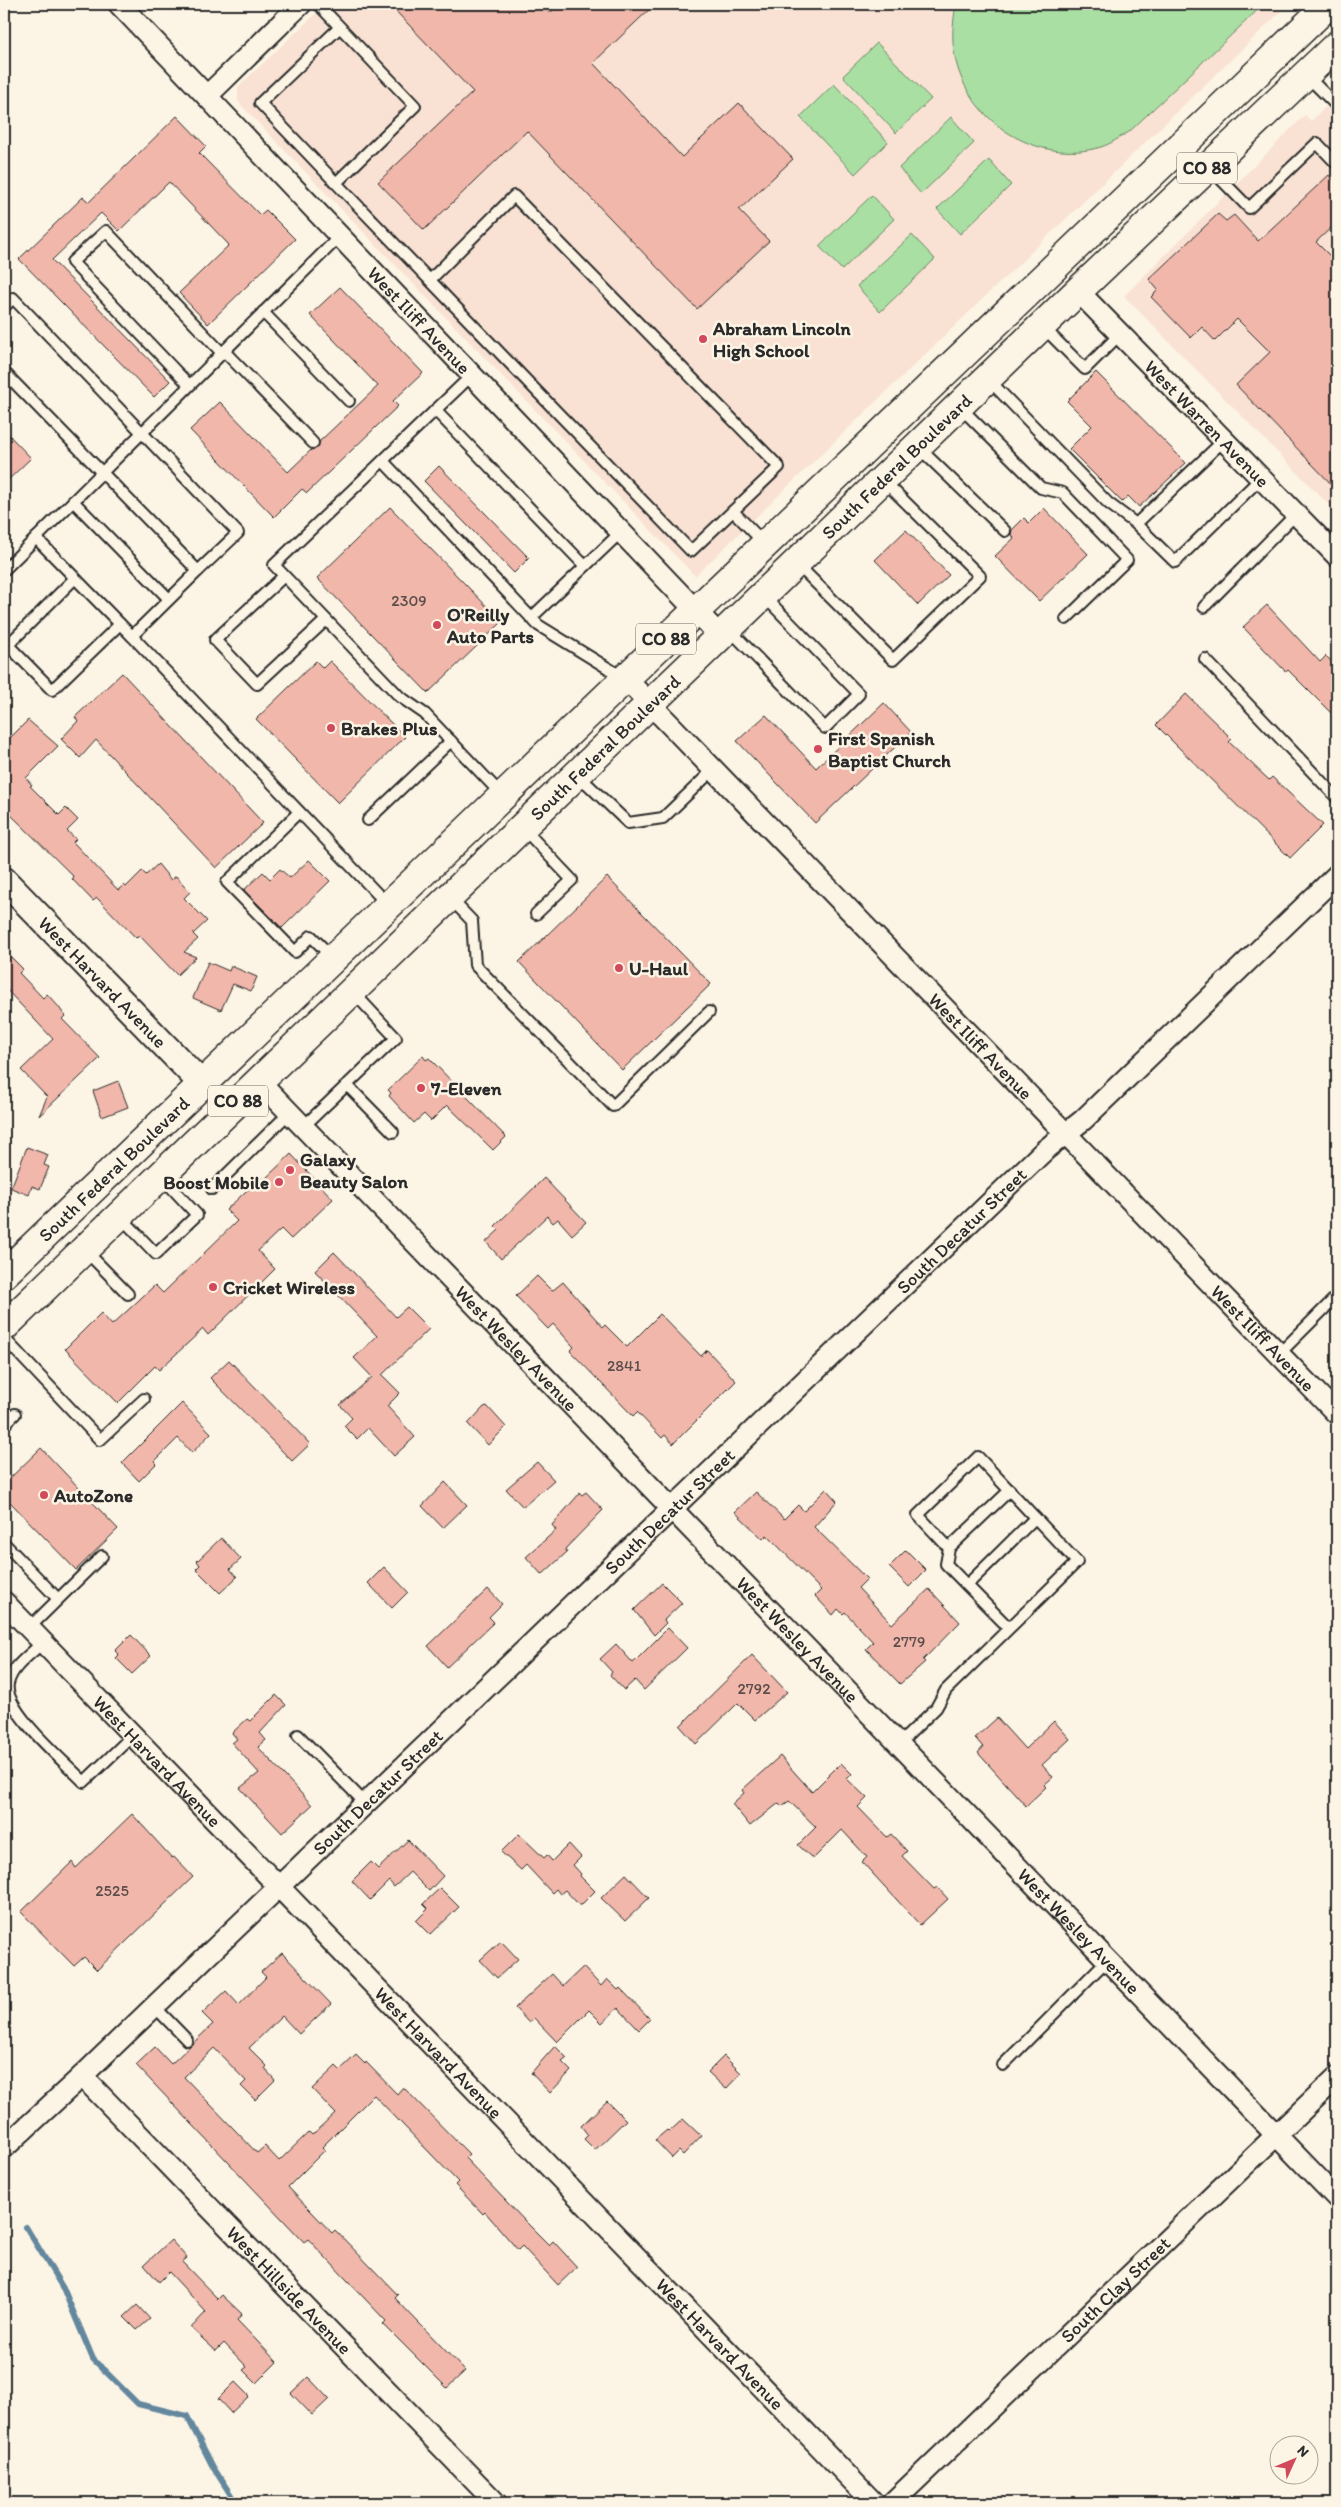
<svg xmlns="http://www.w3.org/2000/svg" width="1341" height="2507" font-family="Itim,sans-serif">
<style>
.built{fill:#f9e2d3}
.green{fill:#a9dfa2;stroke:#6a8566}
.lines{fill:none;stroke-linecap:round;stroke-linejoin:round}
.stream{stroke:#63879d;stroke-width:6}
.building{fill:#f1b7aa;stroke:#2b2b2b}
.service-casing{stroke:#2b2b2b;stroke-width:14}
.minor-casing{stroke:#2b2b2b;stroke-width:24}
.tertiary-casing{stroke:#2b2b2b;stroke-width:29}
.primary-casing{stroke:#2b2b2b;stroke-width:31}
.service{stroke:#fcf5e5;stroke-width:10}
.minor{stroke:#fcf5e5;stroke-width:20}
.tertiary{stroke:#fcf5e5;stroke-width:25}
.primary{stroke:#fcf5e5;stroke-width:28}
.poi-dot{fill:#d1495b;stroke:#fcf5e5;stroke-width:2}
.labels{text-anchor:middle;stroke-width:5;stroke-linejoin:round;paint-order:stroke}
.number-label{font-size:16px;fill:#5c4e4b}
.shield{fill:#fcf5e5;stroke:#6a6863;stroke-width:1}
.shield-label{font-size:18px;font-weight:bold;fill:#2b2b2b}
.street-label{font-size:19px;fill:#2b2b2b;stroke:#fcf5e5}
.poi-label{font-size:19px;font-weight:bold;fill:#2b2b2b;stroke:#fcf5e5;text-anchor:start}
</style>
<rect width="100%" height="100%" fill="#fcf5e5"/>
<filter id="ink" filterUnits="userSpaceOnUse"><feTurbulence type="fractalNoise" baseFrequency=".02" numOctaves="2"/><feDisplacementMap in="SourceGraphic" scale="10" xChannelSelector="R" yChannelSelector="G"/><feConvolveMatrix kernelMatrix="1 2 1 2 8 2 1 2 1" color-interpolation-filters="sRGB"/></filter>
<g filter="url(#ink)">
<g class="built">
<path d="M 326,4 L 1289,4 L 695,576 L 238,102 L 238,87 Z"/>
<path d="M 1337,96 L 1337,513 L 1124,296 L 1305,115 L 1311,121 Z"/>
</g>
<g class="green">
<path d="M 956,4 L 1264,4 L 1129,132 C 1120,137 1111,144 1101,147 C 1038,166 968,122 955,57 C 951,39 953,22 956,4 Z"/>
<path d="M 877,43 L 931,99 L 896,133 L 843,76 Z"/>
<path d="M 834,84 L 888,142 L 855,174 L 800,117 Z"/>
<path d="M 951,117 L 974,143 L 921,194 L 899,168 Z"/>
<path d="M 989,160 L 1011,185 L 960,234 L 937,209 Z"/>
<path d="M 872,195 L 894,219 L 842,270 L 819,246 Z"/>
<path d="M 912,235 L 935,259 L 880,312 L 857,286 Z"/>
</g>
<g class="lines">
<path class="stream" d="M 26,2227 L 64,2290 L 93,2359 L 138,2404 L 187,2416 L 213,2467 L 236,2503"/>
</g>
<g class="building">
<path d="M 389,4 L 542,4 L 550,13 L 559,4 L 655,4 L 593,63 L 682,157 L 739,103 L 793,159 L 739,210 L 769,241 L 697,309 L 527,131 L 424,230 L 378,182 L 473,92 Z"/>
<path d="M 177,116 L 206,146 L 199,153 L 260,215 L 266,210 L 295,239 L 208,324 L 179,293 L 229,245 L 169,182 L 119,231 L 101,213 L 52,260 L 170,381 L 154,397 L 19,259 L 83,197 L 89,202 Z"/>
<path d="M 1329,175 L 1337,184 L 1337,222 L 1316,242 L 1337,263 L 1337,490 L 1236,385 L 1270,352 L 1237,319 L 1215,341 L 1202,327 L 1191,338 L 1151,297 L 1158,290 L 1149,279 L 1218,214 L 1226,221 L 1234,215 L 1258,241 Z"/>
<path d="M 340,287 L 423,373 L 393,401 L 398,406 L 307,493 L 302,489 L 274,517 L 190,430 L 220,402 L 288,472 L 311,450 L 317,448 L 320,441 L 378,386 L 310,315 Z"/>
<path d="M 1096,372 L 1186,463 L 1139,507 L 1128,496 L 1122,502 L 1069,449 L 1092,426 L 1067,401 Z"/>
<path d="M 4,430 L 31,458 L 4,484 Z"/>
<path d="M 439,466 L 529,558 L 514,573 L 424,481 Z"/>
<path d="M 390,507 L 502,622 L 428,693 L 317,578 Z"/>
<path d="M 1044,508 L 1088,554 L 1039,601 L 995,556 L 1014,538 L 1011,534 L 1012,530 L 1024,518 L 1029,523 Z"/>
<path d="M 906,530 L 949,575 L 918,605 L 875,560 Z"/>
<path d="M 1267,605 L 1320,662 L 1326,656 L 1337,667 L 1337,719 L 1288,670 L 1286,672 L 1243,627 Z"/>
<path d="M 316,661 L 323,668 L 330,661 L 405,737 L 338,803 L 256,719 Z"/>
<path d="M 122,673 L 263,823 L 216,868 L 96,740 L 80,758 L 61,739 L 78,721 L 75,717 Z"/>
<path d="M 1186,694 L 1232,739 L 1229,742 L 1269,780 L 1272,777 L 1323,825 L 1290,858 L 1156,725 Z"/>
<path d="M 884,703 L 911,732 L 815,823 L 737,741 L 766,715 L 816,768 Z"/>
<path d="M 28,720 L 58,746 L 26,778 L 32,785 L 30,786 L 59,815 L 66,808 L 78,820 L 67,831 L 76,839 L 73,842 L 118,890 L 124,885 L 126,887 L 142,871 L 146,875 L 158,864 L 171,880 L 176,876 L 190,892 L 184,898 L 207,921 L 193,934 L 198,939 L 184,952 L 196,957 L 177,975 L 139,935 L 136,938 L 97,898 L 93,901 L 72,879 L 74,877 L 4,808 L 4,744 Z"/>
<path d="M 309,860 L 330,881 L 282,928 L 244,890 L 263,872 L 270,879 L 280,869 L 290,878 Z"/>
<path d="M 607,877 L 711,984 L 622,1070 L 519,962 Z"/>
<path d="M 4,950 L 23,969 L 19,973 L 43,998 L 47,994 L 58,1006 L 65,1016 L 62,1019 L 100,1058 L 39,1116 L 47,1097 L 21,1070 L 53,1039 L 4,987 Z"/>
<path d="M 208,962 L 229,971 L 231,966 L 257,977 L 251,991 L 233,984 L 221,1010 L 193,998 Z"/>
<path d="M 423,1056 L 426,1060 L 429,1058 L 506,1137 L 493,1150 L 447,1105 L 431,1121 L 424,1114 L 414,1123 L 389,1096 L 391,1093 L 388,1090 Z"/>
<path d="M 118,1081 L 128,1107 L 102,1117 L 93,1091 Z"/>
<path d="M 27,1147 L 48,1155 L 44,1165 L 49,1167 L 40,1189 L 32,1186 L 29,1195 L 11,1188 Z"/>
<path d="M 291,1154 L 333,1199 L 291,1239 L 281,1229 L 258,1251 L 275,1269 L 208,1335 L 203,1329 L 159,1370 L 155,1366 L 118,1403 L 65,1349 L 101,1313 L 112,1325 L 155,1285 L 163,1293 L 237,1221 L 226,1210 L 261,1177 L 264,1180 Z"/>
<path d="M 544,1178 L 586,1222 L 572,1235 L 558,1219 L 553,1223 L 547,1216 L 501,1259 L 486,1242 L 499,1230 L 495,1226 Z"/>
<path d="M 334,1252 L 396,1317 L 407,1307 L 429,1329 L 382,1375 L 400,1393 L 387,1406 L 415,1437 L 394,1456 L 368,1428 L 357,1439 L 344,1426 L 352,1418 L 340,1405 L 372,1377 L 354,1358 L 377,1336 L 315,1271 Z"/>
<path d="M 537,1276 L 552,1291 L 563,1282 L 603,1327 L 605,1325 L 627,1347 L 660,1314 L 701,1356 L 707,1350 L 736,1381 L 673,1444 L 665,1435 L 662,1438 L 637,1412 L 633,1416 L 570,1351 L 574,1347 L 553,1324 L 548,1329 L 516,1296 Z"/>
<path d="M 229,1360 L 310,1444 L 292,1461 L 210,1378 Z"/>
<path d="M 182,1403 L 211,1433 L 192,1453 L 178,1438 L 155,1461 L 157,1463 L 139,1481 L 122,1463 Z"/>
<path d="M 487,1406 L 506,1427 L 488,1445 L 468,1424 L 484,1407 Z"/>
<path d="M 41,1448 L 118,1529 L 76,1570 L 10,1502 L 4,1502 L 4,1484 Z"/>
<path d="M 537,1462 L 554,1480 L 523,1507 L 506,1489 Z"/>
<path d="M 445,1482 L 467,1505 L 443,1528 L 422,1506 Z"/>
<path d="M 826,1489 L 837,1501 L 814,1527 L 867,1579 L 858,1588 L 892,1624 L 929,1589 L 960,1622 L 923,1660 L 925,1662 L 900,1684 L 866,1649 L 873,1642 L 845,1612 L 843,1614 L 838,1609 L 833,1615 L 815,1596 L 821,1590 L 767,1535 L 763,1539 L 735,1512 L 756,1492 L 784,1519 L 798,1505 L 804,1511 Z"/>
<path d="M 586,1492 L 603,1510 L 565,1549 L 567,1552 L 542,1575 L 526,1557 L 556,1530 L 552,1525 L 580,1493 L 582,1495 Z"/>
<path d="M 221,1538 L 241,1559 L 230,1569 L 237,1577 L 220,1593 L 196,1569 L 200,1565 L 197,1561 Z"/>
<path d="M 906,1550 L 926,1570 L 909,1587 L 889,1567 Z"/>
<path d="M 384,1567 L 408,1592 L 392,1608 L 368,1583 Z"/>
<path d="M 662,1583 L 682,1603 L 664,1620 L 666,1623 L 654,1635 L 634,1610 Z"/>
<path d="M 488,1589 L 502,1604 L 489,1617 L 494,1622 L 447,1667 L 428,1646 Z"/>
<path d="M 668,1628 L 687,1648 L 644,1690 L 635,1680 L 624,1690 L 610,1675 L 612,1672 L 600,1659 L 616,1644 L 633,1663 Z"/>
<path d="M 131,1635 L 151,1656 L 132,1674 L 116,1658 L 119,1655 L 115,1651 Z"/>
<path d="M 752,1655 L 787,1692 L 755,1720 L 738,1703 L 696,1744 L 680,1726 Z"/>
<path d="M 276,1695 L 286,1705 L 260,1733 L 266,1740 L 258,1747 L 312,1805 L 282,1833 L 240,1788 L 259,1773 L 232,1743 L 237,1739 L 232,1733 L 247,1719 L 250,1721 Z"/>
<path d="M 997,1718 L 1025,1749 L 1054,1721 L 1070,1739 L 1042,1765 L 1053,1777 L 1044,1785 L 1046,1787 L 1026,1806 L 978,1753 L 983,1747 L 975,1738 Z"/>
<path d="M 780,1756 L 812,1792 L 841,1763 L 852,1774 L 847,1779 L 867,1798 L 858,1807 L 887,1837 L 891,1834 L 907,1851 L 902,1856 L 934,1889 L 937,1887 L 948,1899 L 920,1925 L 862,1862 L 867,1857 L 842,1830 L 813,1859 L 798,1845 L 816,1827 L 789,1801 L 782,1806 L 779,1803 L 750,1826 L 732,1804 L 744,1793 L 742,1790 Z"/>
<path d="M 132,1814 L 172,1858 L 174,1857 L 193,1877 L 97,1970 L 84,1957 L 74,1966 L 21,1912 L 72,1862 L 76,1868 Z"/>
<path d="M 519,1834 L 544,1858 L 547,1855 L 552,1861 L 569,1844 L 581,1857 L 573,1865 L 581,1874 L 580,1876 L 595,1891 L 580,1906 L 565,1890 L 560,1894 L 556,1889 L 552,1893 L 526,1865 L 521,1870 L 501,1852 Z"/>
<path d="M 408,1840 L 443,1876 L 429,1891 L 410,1872 L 394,1887 L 389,1881 L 370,1900 L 352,1881 L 371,1862 L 378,1869 Z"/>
<path d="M 626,1874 L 649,1898 L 625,1921 L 601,1898 Z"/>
<path d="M 440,1888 L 459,1907 L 430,1935 L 416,1921 L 428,1909 L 423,1904 Z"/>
<path d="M 501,1941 L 518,1959 L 497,1978 L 480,1960 Z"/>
<path d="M 282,1953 L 331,2004 L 299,2034 L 282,2016 L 249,2048 L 267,2066 L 265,2069 L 275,2080 L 255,2100 L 241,2086 L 246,2081 L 214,2048 L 184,2077 L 257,2153 L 265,2146 L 279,2161 L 309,2132 L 312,2135 L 335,2113 L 312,2089 L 336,2066 L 340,2070 L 356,2055 L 365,2064 L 366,2062 L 397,2094 L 403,2087 L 469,2154 L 465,2158 L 525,2221 L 549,2245 L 553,2241 L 577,2267 L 558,2285 L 522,2246 L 518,2250 L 485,2212 L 483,2214 L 455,2185 L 458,2182 L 374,2095 L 322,2147 L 325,2150 L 288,2187 L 332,2233 L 335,2230 L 370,2266 L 398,2295 L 395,2298 L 465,2371 L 447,2388 L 383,2324 L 386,2321 L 308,2239 L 304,2242 L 136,2065 L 155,2047 L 171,2064 L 213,2024 L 202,2013 L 226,1991 L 239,2005 L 266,1977 L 261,1972 Z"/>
<path d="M 583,1967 L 601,1986 L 607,1979 L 618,1990 L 620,1988 L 650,2019 L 639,2030 L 618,2008 L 602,2023 L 589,2010 L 557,2042 L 534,2018 L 529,2023 L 515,2008 L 552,1974 L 563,1986 Z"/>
<path d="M 555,2046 L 567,2058 L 562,2062 L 571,2071 L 550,2093 L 531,2073 Z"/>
<path d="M 724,2056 L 741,2073 L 726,2089 L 708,2072 Z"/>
<path d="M 607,2101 L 626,2120 L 595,2150 L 584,2139 L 588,2135 L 581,2126 Z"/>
<path d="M 683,2119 L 701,2136 L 683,2155 L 679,2151 L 672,2158 L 655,2140 L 667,2130 L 669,2132 Z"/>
<path d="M 171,2240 L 187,2258 L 182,2262 L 218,2299 L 222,2295 L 242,2314 L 237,2320 L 277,2362 L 256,2383 L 243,2370 L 247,2367 L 224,2343 L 216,2351 L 191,2328 L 206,2312 L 169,2272 L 159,2282 L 144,2265 Z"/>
<path d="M 137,2305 L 150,2319 L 137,2330 L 124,2317 Z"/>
<path d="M 308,2377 L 329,2399 L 312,2415 L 291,2393 Z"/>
<path d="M 235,2382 L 249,2396 L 231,2413 L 218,2399 Z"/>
</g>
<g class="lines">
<g class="service-casing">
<g id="service">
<path d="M 318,4 L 415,106 L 336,183 L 260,103 L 340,27"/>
<path d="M 1306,75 L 1337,106"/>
<path d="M 1209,167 L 1249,208 L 1317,143 L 1337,164"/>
<path d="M 336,183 L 691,551 L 779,467 L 514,196 L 430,280"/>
<path d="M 4,307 L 13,298 L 238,533 L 198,571 L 4,372"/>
<path d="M 263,312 L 349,401"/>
<path d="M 1043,327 L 1085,369 L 1120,334"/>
<path d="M 224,351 L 313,443"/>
<path d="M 472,375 L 274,565 L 399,696 L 425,714 L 502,795"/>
<path d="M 988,379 L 1108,503 L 1136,524 L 1224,440"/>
<path d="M 189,385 L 72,262 L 106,231 L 222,353"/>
<path d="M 960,407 L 1041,488 L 1063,493 L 1127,560 L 1066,619"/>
<path d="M 435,410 L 585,566"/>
<path d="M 918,447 L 1005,531"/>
<path d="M 383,461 L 538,625 L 624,678"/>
<path d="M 73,501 L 169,599"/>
<path d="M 733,511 L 764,543"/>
<path d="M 1136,524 L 1175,562 L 1261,478"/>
<path d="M 797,564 L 893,660 L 980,576 L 883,480"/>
<path d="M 4,570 L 340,236"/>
<path d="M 284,576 L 215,640 L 257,684 L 326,620"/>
<path d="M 1204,607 L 1296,514"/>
<path d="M 531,618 L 621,532"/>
<path d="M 120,624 L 132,636 L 198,571"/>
<path d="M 729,629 L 825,728 L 859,694 L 763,595"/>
<path d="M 132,636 L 388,905"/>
<path d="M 4,641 L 52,690 L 120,624 L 36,538"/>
<path d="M 8,645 L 75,578"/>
<path d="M 1205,659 L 1337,798"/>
<path d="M 578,775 L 628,823 L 663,818 L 713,770"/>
<path d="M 299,812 L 227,882 L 295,952 L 311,936 L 333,958"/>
<path d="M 368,820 L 451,741"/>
<path d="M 523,828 L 572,880 L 536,914"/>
<path d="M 450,898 L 472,921 L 475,965 L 613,1106 L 709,1012"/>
<path d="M 347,1085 L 393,1132"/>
<path d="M 303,1127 L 396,1038 L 353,992"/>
<path d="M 212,1189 L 289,1113"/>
<path d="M 120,1216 L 156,1254 L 197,1215 L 161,1176"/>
<path d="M 85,1250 L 128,1294"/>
<path d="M 4,1338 L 100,1440 L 144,1399"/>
<path d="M 1279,1354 L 1337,1296"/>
<path d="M 4,1425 L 15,1414"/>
<path d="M 4,1543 L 58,1599"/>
<path d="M 949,1548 L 1010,1490"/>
<path d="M 967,1585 L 1035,1518"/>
<path d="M 28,1629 L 102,1556"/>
<path d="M 42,1643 C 31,1654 11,1667 8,1684 C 3,1710 66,1763 84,1782 L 132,1736"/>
<path d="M 298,1735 L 365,1803"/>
<path d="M 899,1744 L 936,1708 L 946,1690 L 1077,1562 L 978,1457 L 918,1515 L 949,1548 L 946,1564 L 1009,1628"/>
<path d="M 154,2006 L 187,2040"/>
<path d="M 1003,2065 L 1107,1960"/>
</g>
</g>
<g class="minor-casing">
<g id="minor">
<path id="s1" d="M 119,4 L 720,636"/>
<path d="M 207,96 L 301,4"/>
<path id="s2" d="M 1078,291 L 1337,556"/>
<path id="s3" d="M 625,678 L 1337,1414"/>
<path id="s4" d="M 259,1081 L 1337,2198"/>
<path id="s5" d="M 4,1602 L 874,2503"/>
<path id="s6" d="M 82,2076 L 496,2503"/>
<path id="s7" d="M 4,2148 L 82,2076 L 1045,1150 L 1083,1120 L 1337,875"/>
<path id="s8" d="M 892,2503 L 1337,2077"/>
</g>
</g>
<g class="tertiary-casing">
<g id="tertiary">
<path id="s9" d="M 4,880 L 202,1084"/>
</g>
</g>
<g class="primary-casing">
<g id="primary">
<path id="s10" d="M 4,1274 L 1329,4"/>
<path id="s11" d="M 4,1327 L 1078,291 L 1337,45"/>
</g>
</g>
<use href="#service" class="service"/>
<use href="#minor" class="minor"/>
<use href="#tertiary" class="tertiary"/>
<use href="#primary" class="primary"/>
</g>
</g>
<g class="poi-dot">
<circle cx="703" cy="339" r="5"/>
<circle cx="437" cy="625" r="5"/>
<circle cx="331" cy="728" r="5"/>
<circle cx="818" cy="749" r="5"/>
<circle cx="619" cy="968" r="5"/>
<circle cx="421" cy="1088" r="5"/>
<circle cx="290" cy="1170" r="5"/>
<circle cx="279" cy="1182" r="5"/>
<circle cx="213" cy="1287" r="5"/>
<circle cx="44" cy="1495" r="5"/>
</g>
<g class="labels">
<g class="number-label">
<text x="409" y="606">2309</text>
<text x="624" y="1371">2841</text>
<text x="909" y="1647">2779</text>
<text x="754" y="1694">2792</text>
<text x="112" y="1896">2525</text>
</g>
<g class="shield">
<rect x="1177" y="152.5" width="60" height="31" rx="4"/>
<rect x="636" y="623.5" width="60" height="31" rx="4"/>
<rect x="208" y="1085.5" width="60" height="31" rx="4"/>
</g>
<g class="shield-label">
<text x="1207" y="174">CO 88</text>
<text x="666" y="645">CO 88</text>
<text x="238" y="1107">CO 88</text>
</g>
<g class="street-label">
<text dy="7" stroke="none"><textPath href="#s1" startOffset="436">West Iliff Avenue</textPath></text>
<text dy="7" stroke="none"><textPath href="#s2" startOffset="185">West Warren Avenue</textPath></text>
<text dy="7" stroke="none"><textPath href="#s11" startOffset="1240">South Federal Boulevard</textPath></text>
<text dy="7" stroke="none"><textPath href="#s11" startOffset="835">South Federal Boulevard</textPath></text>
<text dy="7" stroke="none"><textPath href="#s9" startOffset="142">West Harvard Avenue</textPath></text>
<text dy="7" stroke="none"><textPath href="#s3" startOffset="512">West Iliff Avenue</textPath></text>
<text dy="7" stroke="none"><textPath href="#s10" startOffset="152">South Federal Boulevard</textPath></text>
<text dy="7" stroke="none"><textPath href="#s7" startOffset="1326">South Decatur Street</textPath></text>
<text dy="7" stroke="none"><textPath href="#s3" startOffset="918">West Iliff Avenue</textPath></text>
<text dy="7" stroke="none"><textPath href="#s4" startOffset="371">West Wesley Avenue</textPath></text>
<text dy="7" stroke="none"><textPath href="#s7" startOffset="921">South Decatur Street</textPath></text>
<text dy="7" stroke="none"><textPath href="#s4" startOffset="776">West Wesley Avenue</textPath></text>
<text dy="7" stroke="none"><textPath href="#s5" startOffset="221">West Harvard Avenue</textPath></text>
<text dy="7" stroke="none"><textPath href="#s7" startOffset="516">South Decatur Street</textPath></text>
<text dy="7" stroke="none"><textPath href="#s4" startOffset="1181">West Wesley Avenue</textPath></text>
<text dy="7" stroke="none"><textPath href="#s5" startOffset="626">West Harvard Avenue</textPath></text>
<text dy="7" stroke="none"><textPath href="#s6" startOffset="298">West Hillside Avenue</textPath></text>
<text dy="7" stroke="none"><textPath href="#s8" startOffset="309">South Clay Street</textPath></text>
<text dy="7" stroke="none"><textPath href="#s5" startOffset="1031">West Harvard Avenue</textPath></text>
</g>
<g class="poi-label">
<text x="713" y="335">Abraham Lincoln<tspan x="713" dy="22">High School</tspan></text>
<text x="447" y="621">O'Reilly<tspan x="447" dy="22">Auto Parts</tspan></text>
<text x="341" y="735">Brakes Plus</text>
<text x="828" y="745">First Spanish<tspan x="828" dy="22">Baptist Church</tspan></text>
<text x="629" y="975">U-Haul</text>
<text x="431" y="1095">7-Eleven</text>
<text x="300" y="1166">Galaxy<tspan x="300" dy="22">Beauty Salon</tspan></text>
<text x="269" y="1189" text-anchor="end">Boost Mobile</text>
<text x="223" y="1294">Cricket Wireless</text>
<text x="54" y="1502">AutoZone</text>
</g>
</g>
<rect width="1341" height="2507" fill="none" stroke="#fcf5e5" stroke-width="20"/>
<rect x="10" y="10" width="1321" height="2487" fill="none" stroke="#2b2b2b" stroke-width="2" filter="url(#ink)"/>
<g transform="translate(1294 2460) rotate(46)"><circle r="24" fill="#fcf5e5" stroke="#a8a49b"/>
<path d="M0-4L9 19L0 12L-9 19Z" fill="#d1495b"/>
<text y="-8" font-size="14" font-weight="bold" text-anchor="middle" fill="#2b2b2b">N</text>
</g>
</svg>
